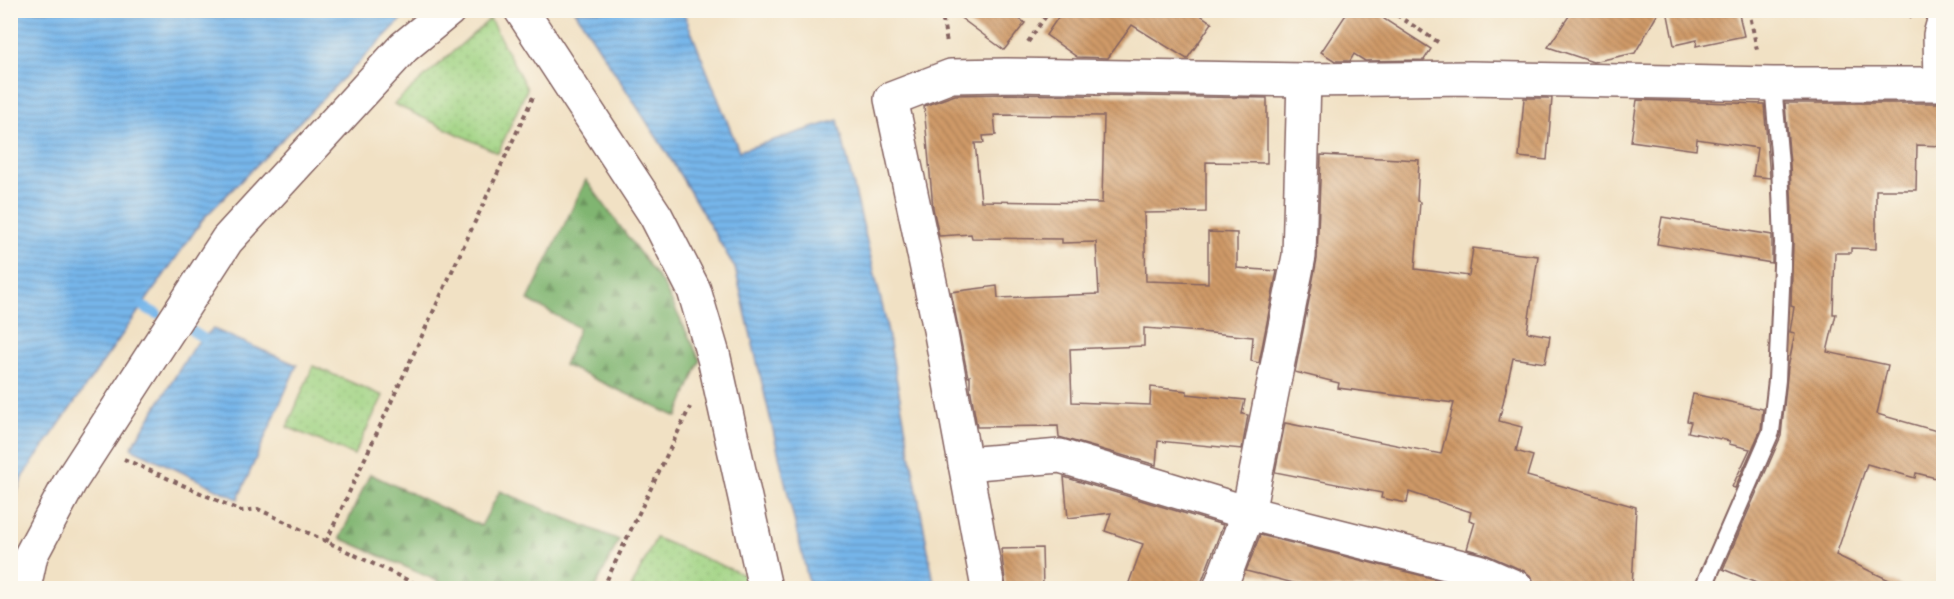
<svg xmlns="http://www.w3.org/2000/svg" width="1954" height="599" font-family="'Shantell Sans',sans-serif">
<style>
.grass{fill:url(#grass-dots);stroke:#757957;stroke-width:1.5}
.forest{fill:url(#forest-firs);stroke:#656a4e;stroke-width:1.5}
.water{fill:url(#water-rules);stroke:#606a8a;stroke-width:1.5}
.lines{fill:none;stroke-linecap:round;stroke-linejoin:round}
.stream{stroke:#76b6ea;stroke-width:10}
.building{fill:url(#building-back-hatch);fill-rule:evenodd}
.lane-casing{stroke:#846361;stroke-width:20}
.street-casing{stroke:#846361;stroke-width:36}
.path{stroke:#846361;stroke-width:4;stroke-dasharray:4.5 4.5;stroke-linecap:butt}
.lane{stroke:#fff;stroke-width:16}
.street{stroke:#fff;stroke-width:33}
</style>
<defs>
<pattern id="grass-dots" width="8" height="8" patternUnits="userSpaceOnUse" patternTransform="scale(1.5)"><rect width="8" height="8" fill="#a0d383"/><path d="M2 2h.1M6 6h.1" fill="none" stroke="#8bb571" stroke-width="1.8" stroke-linecap="round"/></pattern>
<pattern id="forest-firs" width="22" height="20" patternUnits="userSpaceOnUse" patternTransform="scale(1.5)"><rect width="22" height="20" fill="#80b571"/><path d="M5 1l3.5 6h-7zM16 11l3.5 6h-7z" fill="#6b935d"/></pattern>
<pattern id="water-rules" width="6" height="5" patternUnits="userSpaceOnUse" patternTransform="scale(1.5)"><rect width="6" height="5" fill="#76b6ea"/><path d="M0 2.5h6" fill="none" stroke="#6393be"/></pattern>
<pattern id="building-back-hatch" width="6" height="6" patternUnits="userSpaceOnUse" patternTransform="scale(1.5)"><rect width="6" height="6" fill="#cf9a67"/><path d="M-1 5l2 2M0 0l6 6M5-1l2 2" fill="none" stroke="#aa7d55"/></pattern>
</defs>
<rect width="100%" height="100%" fill="#fbf7ec"/>
<filter id="ink" filterUnits="userSpaceOnUse"><feTurbulence type="fractalNoise" baseFrequency=".0167" numOctaves="2"/><feDisplacementMap in="SourceGraphic" scale="12" xChannelSelector="R" yChannelSelector="G"/><feConvolveMatrix kernelMatrix="1 2 1 2 8 2 1 2 1" color-interpolation-filters="sRGB"/></filter>
<filter id="wash" filterUnits="userSpaceOnUse"><feTurbulence type="fractalNoise" baseFrequency=".008" numOctaves="4" result="noise"/><feDisplacementMap in="SourceGraphic" scale="24" xChannelSelector="R" yChannelSelector="G"/><feGaussianBlur stdDeviation="1.35" result="paint"/><feColorMatrix in="noise" values="0 0 0 0 0 0 0 0 0 0 0 0 0 0 0 0 0 1.4 0 .05"/><feComposite in="paint" operator="in"/></filter>
<g filter="url(#wash)">
<rect width="100%" height="100%" fill="#f1e1c4"/>
<g class="grass">
<path d="M 490,19 L 527,89 L 498,153 L 394,104 Z"/>
<path d="M 313,366 L 383,396 L 354,455 L 287,427 Z"/>
<path d="M 656,538 L 747,576 L 749,588 L 631,588 Z"/>
</g>
<g class="forest">
<path d="M 586,180 L 664,286 L 700,360 L 677,417 L 564,365 L 579,328 L 528,300 Z"/>
<path d="M 370,474 L 481,526 L 500,491 L 619,540 L 595,588 L 453,588 L 340,538 Z"/>
</g>
<g class="water">
<path d="M 11,10 L 410,11 L 204,218 L 23,476 L 11,510 Z"/>
<path d="M 575,11 L 683,11 L 739,151 L 838,120 L 885,317 L 935,588 L 810,588 L 735,268 L 670,158 Z"/>
<path d="M 213,329 L 297,365 L 238,499 L 131,448 L 194,346 Z"/>
</g>
<g class="lines">
<g class="stream">
<path d="M 142,306 L 157,314"/>
<path d="M 192,331 L 203,338"/>
</g>
</g>
<g id="blocks">
<g class="building">
<path d="M 950,10 L 1007,10 L 1025,23 L 1004,50 Z"/>
<path d="M 1063,10 L 1193,10 L 1212,23 L 1187,59 L 1132,25 L 1108,58 L 1077,57 L 1046,35 Z"/>
<path d="M 1349,10 L 1378,10 L 1384,19 L 1431,49 L 1424,60 L 1365,61 L 1354,54 L 1350,61 L 1335,61 L 1321,52 Z"/>
<path d="M 1573,10 L 1660,10 L 1635,53 L 1593,62 L 1548,47 Z"/>
<path d="M 1667,10 L 1738,10 L 1744,36 L 1696,46 L 1697,40 L 1674,45 Z"/>
<path d="M 1006,94 L 1267,98 L 1267,163 L 1206,162 L 1206,212 L 1144,213 L 1146,281 L 1208,283 L 1208,232 L 1237,233 L 1237,268 L 1277,271 L 1259,363 L 1251,361 L 1253,337 L 1201,332 L 1144,328 L 1144,346 L 1070,349 L 1072,402 L 1150,405 L 1151,387 L 1187,391 L 1187,394 L 1245,400 L 1242,414 L 1248,415 L 1242,449 L 1158,441 L 1156,465 L 1059,437 L 1058,426 L 977,427 L 970,387 L 970,376 L 968,377 L 951,292 L 997,286 L 998,298 L 1099,294 L 1096,242 L 1062,243 L 1062,239 L 972,238 L 971,234 L 939,236 L 933,208 L 924,106 L 955,95 ZM 994,115 L 1104,116 L 1102,203 L 981,201 L 975,143 L 984,143 L 983,136 L 996,135 Z"/>
<path d="M 1524,98 L 1552,98 L 1547,160 L 1519,157 Z"/>
<path d="M 1637,100 L 1764,104 L 1770,178 L 1753,176 L 1757,148 L 1697,139 L 1696,150 L 1631,141 Z"/>
<path d="M 1785,103 L 1944,103 L 1944,146 L 1917,145 L 1916,190 L 1876,190 L 1876,249 L 1851,248 L 1851,253 L 1835,253 L 1833,314 L 1836,314 L 1827,352 L 1888,365 L 1877,414 L 1944,433 L 1944,480 L 1916,473 L 1915,478 L 1867,464 L 1836,555 L 1906,588 L 1768,588 L 1723,569 L 1781,436 L 1788,367 L 1795,333 L 1790,332 L 1794,307 L 1791,306 L 1793,243 L 1790,164 Z"/>
<path d="M 1321,155 L 1419,160 L 1417,201 L 1420,202 L 1415,269 L 1469,276 L 1473,248 L 1538,256 L 1527,332 L 1550,336 L 1545,363 L 1513,358 L 1499,421 L 1522,427 L 1516,451 L 1533,456 L 1527,476 L 1636,507 L 1632,588 L 1535,588 L 1532,577 L 1524,571 L 1485,554 L 1467,549 L 1475,522 L 1469,520 L 1471,512 L 1409,492 L 1407,503 L 1381,498 L 1382,493 L 1275,472 L 1285,423 L 1441,454 L 1454,403 L 1338,388 L 1339,383 L 1295,372 L 1317,259 Z"/>
<path d="M 1662,217 L 1772,235 L 1772,263 L 1657,244 Z"/>
<path d="M 1693,394 L 1763,409 L 1761,429 L 1735,488 L 1732,487 L 1750,449 L 1729,444 L 1730,441 L 1688,432 L 1691,422 L 1687,421 Z"/>
<path d="M 1064,477 L 1223,525 L 1202,581 L 1202,588 L 1127,588 L 1143,544 L 1105,531 L 1111,513 L 1068,518 Z"/>
<path d="M 1260,535 L 1471,588 L 1313,588 L 1246,571 Z"/>
<path d="M 1042,548 L 1043,588 L 1006,588 L 1001,549 Z"/>
</g>
</g>
</g>
<g filter="url(#ink)">
<use href="#blocks" fill-opacity="0" stroke="#846361" stroke-width="1.5"/>
<g class="lines">
<g class="lane-casing">
<path id="lane" d="M 1703,588 L 1771,432 L 1777,380 L 1783,243 L 1780,164 L 1773,84"/>
</g>
<g class="street-casing">
<g id="street">
<path d="M 521,10 L 656,216 L 694,290 L 714,358 L 765,588"/>
<path d="M 1941,84 L 1940,35 L 1944,21"/>
<path d="M 965,464 L 1060,456 L 1248,513 L 1478,571 L 1517,588"/>
<path d="M 24,588 L 31,555 L 70,482 L 227,240 L 404,47 L 449,10"/>
<path d="M 988,588 L 941,334 L 891,99 L 951,76 L 1006,75 L 1304,80 L 1470,78 L 1773,84 L 1944,84"/>
<path d="M 1220,588 L 1248,513 L 1299,256 L 1304,80"/>
</g>
</g>
<g class="path">
<path d="M 941,10 L 947,43"/>
<path d="M 1389,10 L 1441,44"/>
<path d="M 1749,10 L 1757,50"/>
<path d="M 1903,10 L 1912,17"/>
<path d="M 1028,42 L 1050,10"/>
<path d="M 124,459 L 241,511 L 258,509 L 424,588"/>
<path d="M 326,542 L 534,95"/>
<path d="M 603,588 L 690,407"/>
</g>
<use href="#lane" class="lane"/>
<use href="#street" class="street"/>
</g>
</g>
<rect width="1954" height="599" fill="none" stroke="#fbf7ec" stroke-width="36"/>
</svg>
